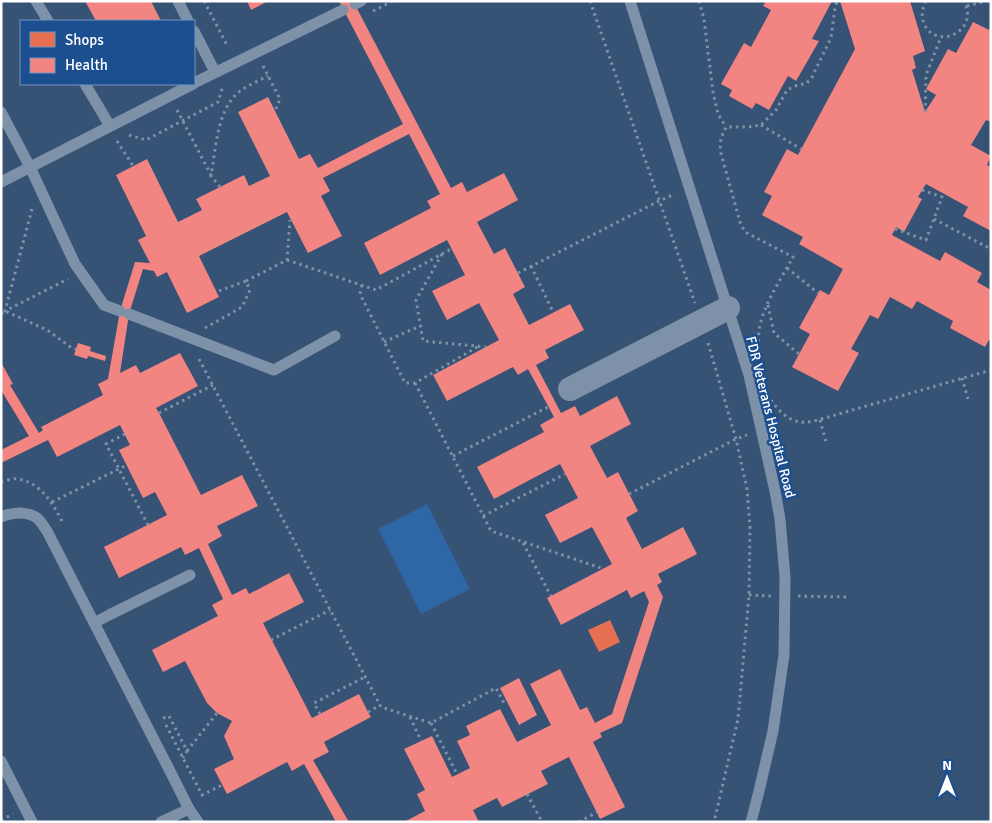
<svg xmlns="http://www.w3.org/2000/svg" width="992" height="823" font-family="Signika,sans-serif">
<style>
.green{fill:#2f66a5}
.shops{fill:#e76f51}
.health{fill:#f28482}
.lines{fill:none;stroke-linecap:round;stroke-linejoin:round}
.path{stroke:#7d92a8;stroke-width:3;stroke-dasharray:2.5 4;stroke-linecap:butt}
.service{stroke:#7d92a8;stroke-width:11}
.minor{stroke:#7d92a8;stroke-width:24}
.labels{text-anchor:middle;stroke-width:5;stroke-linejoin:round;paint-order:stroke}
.street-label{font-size:14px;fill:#fff;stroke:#1b4f8f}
</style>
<rect width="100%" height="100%" fill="#365274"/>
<path class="green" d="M 427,504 L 470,589 L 421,614 L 378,529 Z"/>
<path class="shops" d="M 610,620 L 620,642 L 599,652 L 588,630 Z"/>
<g class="health">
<path d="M 85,1 L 151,1 L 161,21 L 96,21 Z"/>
<path d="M 247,1 L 268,1 L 251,10 Z"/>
<path d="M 339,1 L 353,1 L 451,188 L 462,182 L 467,192 L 504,173 L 518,200 L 477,222 L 494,254 L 505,248 L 525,287 L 513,294 L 529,325 L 570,304 L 584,330 L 545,350 L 549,358 L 536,365 L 561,413 L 575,406 L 580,416 L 617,396 L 631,424 L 590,446 L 607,478 L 618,472 L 638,511 L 626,518 L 642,549 L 683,527 L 697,554 L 658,574 L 662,582 L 657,585 L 663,597 L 622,723 L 600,733 L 602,737 L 593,742 L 625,807 L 600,819 L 569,757 L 541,771 L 548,784 L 502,807 L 497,798 L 473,810 L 479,822 L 430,822 L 430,820 L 427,822 L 404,822 L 425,811 L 417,794 L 425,790 L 404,749 L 432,736 L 452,777 L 470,768 L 457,741 L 470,735 L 466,726 L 500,709 L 517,742 L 551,725 L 530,684 L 560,669 L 580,710 L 587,707 L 595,723 L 612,714 L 649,602 L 644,591 L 631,598 L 627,590 L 561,625 L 547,598 L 612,564 L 592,527 L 560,543 L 545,515 L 578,498 L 560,464 L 494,499 L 477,467 L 544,432 L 540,425 L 554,417 L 528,369 L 518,375 L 513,367 L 447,401 L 433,375 L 499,340 L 479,303 L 447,320 L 432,291 L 465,275 L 447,240 L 380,275 L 364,243 L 431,208 L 427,201 L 440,194 L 409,134 L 323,178 L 330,191 L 321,196 L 342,236 L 308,253 L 287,212 L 199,256 L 219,297 L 187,313 L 167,272 L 157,277 L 154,271 L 143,269 L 129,314 L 120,373 L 136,365 L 140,373 L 180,353 L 198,386 L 156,408 L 159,413 L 201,495 L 242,475 L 258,506 L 217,526 L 222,536 L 208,544 L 232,595 L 246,588 L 249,594 L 289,573 L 304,602 L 263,623 L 312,718 L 359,694 L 368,712 L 371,717 L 324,742 L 329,752 L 313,760 L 349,822 L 336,822 L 304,764 L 292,771 L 287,762 L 227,794 L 214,769 L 234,759 L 224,736 L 232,721 L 217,713 L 207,703 L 185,661 L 163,672 L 152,650 L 218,616 L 212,605 L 223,599 L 199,548 L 185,555 L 181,547 L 119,578 L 104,547 L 167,515 L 155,492 L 143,498 L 119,450 L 130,445 L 120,425 L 57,457 L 48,440 L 1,463 L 1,450 L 29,436 L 1,390 L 1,362 L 13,384 L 10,385 L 39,433 L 43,430 L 41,427 L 103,395 L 98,384 L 108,379 L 120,311 L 135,262 L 150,263 L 138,240 L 146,236 L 116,175 L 147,159 L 178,222 L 202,210 L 196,199 L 244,175 L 249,186 L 270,176 L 238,112 L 268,97 L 299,159 L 310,154 L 318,168 L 403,124 Z"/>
<path d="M 766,1 L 832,1 L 812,39 L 819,41 L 796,81 L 788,76 L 769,110 L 756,103 L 752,109 L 729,96 L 732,90 L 721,84 L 744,43 L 751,47 L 771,10 L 763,6 Z"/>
<path d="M 840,1 L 910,1 L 925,51 L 913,56 L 916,68 L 912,70 L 925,112 L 936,95 L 926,89 L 948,49 L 956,53 L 973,22 L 989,30 L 991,26 L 991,122 L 986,120 L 971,145 L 991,156 L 987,165 L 991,167 L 991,231 L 963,216 L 968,207 L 926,184 L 918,197 L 922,199 L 904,232 L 896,227 L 892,235 L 940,261 L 945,252 L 982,273 L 977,282 L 991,290 L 991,341 L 989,340 L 985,347 L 950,328 L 953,321 L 917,301 L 912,309 L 890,297 L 878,319 L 870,315 L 851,349 L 859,353 L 838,391 L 792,367 L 810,334 L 799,328 L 820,290 L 829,295 L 843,269 L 799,244 L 803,237 L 762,215 L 772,196 L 764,192 L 787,149 L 798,155 L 855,49 Z"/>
<path d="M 78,343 L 91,347 L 90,351 L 106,356 L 105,361 L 88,356 L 87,359 L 74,355 Z"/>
<path d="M 519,678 L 537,715 L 519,725 L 500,688 Z"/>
</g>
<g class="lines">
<g class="path">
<path d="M 204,1 L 227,45"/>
<path d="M 590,1 L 695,303"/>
<path d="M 699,1 L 704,19 L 713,92 L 718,114 L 726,127"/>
<path d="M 926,1 C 922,8 921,16 924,24 C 937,51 980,31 964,1"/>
<path d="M 967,6 L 986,1"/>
<path d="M 373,11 L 393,1"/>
<path d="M 263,66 L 280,99 L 275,111"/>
<path d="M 177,110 L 211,175"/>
<path d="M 925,112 L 926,75 L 941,37"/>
<path d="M 761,125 L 801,149"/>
<path d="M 129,135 L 146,140 L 218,102 L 223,86"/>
<path d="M 117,141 L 133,166"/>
<path d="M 220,187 L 211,176 C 216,148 217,105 243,89 C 251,84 260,80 268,76"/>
<path d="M 32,209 L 5,311 L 68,279"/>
<path d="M 934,219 L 991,249"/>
<path d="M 895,229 L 926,240 L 942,197 L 922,190"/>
<path d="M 442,254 L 416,300 L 423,341 L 486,347"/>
<path d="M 287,260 L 376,290 L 451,249"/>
<path d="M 531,266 L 553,312"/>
<path d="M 787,268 L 818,293"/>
<path d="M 518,273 L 659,201 L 675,194"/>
<path d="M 246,281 L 287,260 L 290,220"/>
<path d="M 362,285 L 360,294 L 405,383 L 415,383 L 479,346"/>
<path d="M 768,305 L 774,333 L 799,354"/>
<path d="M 1,314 L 5,311 L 47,330 L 72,348 L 76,349"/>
<path d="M 205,328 L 242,307 L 250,290 L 246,281 L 216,292"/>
<path d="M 384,342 L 420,326"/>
<path d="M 708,343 L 736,439 L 747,489 L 750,527 L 749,595 L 738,719 L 714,822"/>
<path d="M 759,348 C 754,317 779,283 793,257 L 745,232 L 740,222 L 720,150 L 721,138 L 726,127 L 748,127 L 761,125 L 776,110 L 787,90 L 795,86 L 807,83 L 812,77 L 831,38 L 835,8 L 837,2 L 841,2"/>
<path d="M 199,359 L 381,707 L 431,723 L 496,688 L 504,703 L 507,702"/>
<path d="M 962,378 L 968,399"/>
<path d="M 415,383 L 491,531 L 604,569"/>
<path d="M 771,400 C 778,410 788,421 801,422 C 806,423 812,421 818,420 L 991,370"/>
<path d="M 159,413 L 213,385"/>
<path d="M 820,420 L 826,442"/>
<path d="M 125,434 L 106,444 L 148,525"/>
<path d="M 453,456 L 548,407"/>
<path d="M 1,482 C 6,481 12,478 17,479 C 41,482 53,504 63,523"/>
<path d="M 629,494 L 736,439 L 747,435"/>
<path d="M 52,502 L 127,465"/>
<path d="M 483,516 L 565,474"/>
<path d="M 523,543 L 551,596"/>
<path d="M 749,595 L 771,596"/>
<path d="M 798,596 L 846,597"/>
<path d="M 271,640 L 330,610"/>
<path d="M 368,712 L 380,705"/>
<path d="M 320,714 L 314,703 L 365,677"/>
<path d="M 410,717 L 421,741"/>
<path d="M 163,718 L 169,716 L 187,751 L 183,758"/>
<path d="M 431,723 L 457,774"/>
<path d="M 166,725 L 202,795 L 222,785"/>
<path d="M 187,751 L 217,713"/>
<path d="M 527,794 L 542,822"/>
<path d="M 1,820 L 13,814"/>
<path d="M 579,822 L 597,812"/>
</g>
<g class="service">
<path d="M 36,1 L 48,21"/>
<path d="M 178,1 L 188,21"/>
<path d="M 630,1 L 749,375 L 775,491 L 780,519 L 785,577 L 784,655 L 773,731 L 759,791 L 751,822"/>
<path d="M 355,4 L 361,1"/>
<path d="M 194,31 L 215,72"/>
<path d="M 194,83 L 343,10"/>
<path d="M 85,84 L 110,126"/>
<path d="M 1,112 L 30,167 L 75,264 L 104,305 L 120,311"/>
<path d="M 1,182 L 193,84"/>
<path d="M 129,314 L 274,370 L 335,336"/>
<path d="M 1,517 C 12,512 27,511 37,518 C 41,521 44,527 47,531 L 172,775 L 189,809 L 198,822"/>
<path d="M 94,623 L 109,615 L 190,575"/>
<path d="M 1,761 L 32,822"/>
<path d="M 161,822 L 189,809"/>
</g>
<path class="minor" d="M 570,389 L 728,308"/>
</g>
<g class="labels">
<g class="street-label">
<text transform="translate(771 417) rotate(76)" y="5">FDR Veterans Hospital Road</text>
</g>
</g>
<rect width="992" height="823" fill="none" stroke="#ffffff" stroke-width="5"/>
<rect x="20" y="20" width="175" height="65" fill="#1b4f8f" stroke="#7695bc"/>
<rect x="30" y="32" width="25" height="15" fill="#e76f51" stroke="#7695bc"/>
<text x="65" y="45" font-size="15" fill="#ffffff">Shops</text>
<rect x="30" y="58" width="25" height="15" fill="#f28482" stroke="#7695bc"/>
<text x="65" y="70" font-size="15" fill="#ffffff">Health</text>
<g transform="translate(947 778)" stroke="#1b4f8f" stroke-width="4" paint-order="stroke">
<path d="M0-4L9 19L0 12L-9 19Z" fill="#ffffff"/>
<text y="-8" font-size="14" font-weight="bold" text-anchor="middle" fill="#ffffff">N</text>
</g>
</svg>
